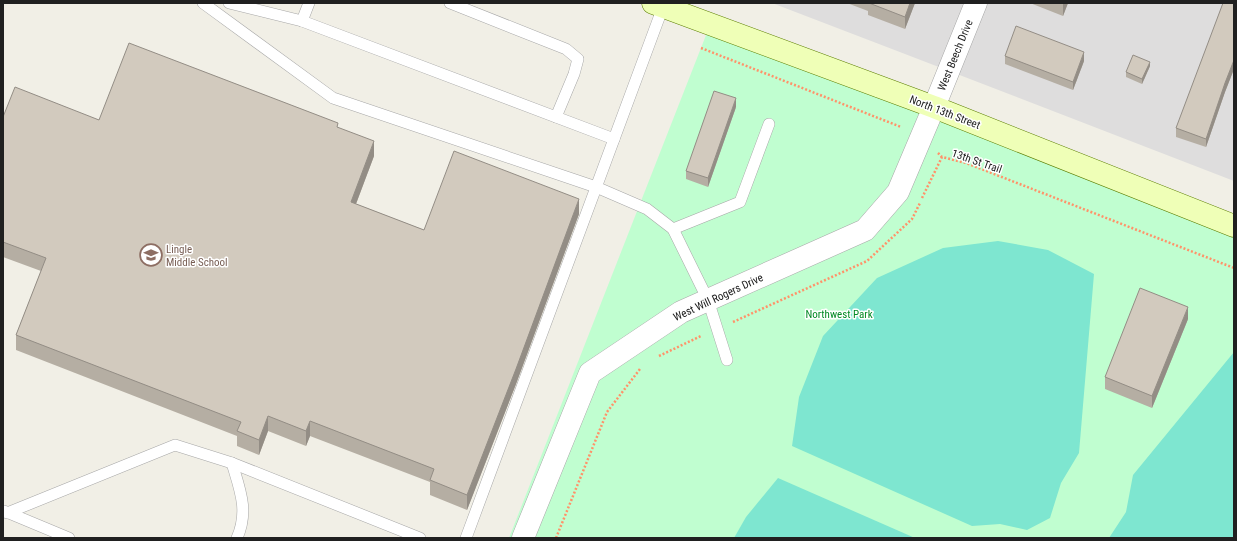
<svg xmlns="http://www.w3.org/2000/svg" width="1237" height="541" font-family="'Roboto Condensed',sans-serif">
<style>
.residential{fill:#dedddd}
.park{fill:#c0fed0}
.pitch{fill:#7ee6d0}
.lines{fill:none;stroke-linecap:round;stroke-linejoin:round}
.service-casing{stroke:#a7a7a7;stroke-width:12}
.minor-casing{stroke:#a7a7a7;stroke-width:23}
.secondary-casing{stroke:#5b7e00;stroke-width:23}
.path{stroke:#ff9269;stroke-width:2.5;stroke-dasharray:2 2;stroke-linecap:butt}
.service{stroke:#fff;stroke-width:11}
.minor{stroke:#fff;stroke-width:22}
.secondary{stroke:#efffb7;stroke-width:22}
.wall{fill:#b5aea3}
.shaded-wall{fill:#938d85}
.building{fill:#d2cabe;stroke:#938d85}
.labels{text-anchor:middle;stroke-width:3;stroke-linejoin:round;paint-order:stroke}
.street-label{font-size:11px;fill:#202020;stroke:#fff}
.education-label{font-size:11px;fill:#785e54;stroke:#fff;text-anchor:start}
.park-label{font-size:11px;fill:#028a24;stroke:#fff}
</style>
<rect width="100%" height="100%" fill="#f1efe6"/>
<path class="residential" d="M 772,3 L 1234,3 L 1234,181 L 905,54 Z"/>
<path class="park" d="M 710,25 L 1234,226 L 1234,538 L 509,538 Z"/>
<g class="pitch">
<path d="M 998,241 L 1048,250 L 1094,274 L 1079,453 L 1061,483 L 1050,518 L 1027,530 L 1000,524 L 972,526 L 792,446 L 799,397 L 823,336 L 877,278 L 943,248 Z"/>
<path d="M 1234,352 L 1234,538 L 1109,538 L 1126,512 L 1133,475 Z"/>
<path d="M 778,478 L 915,538 L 734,538 L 746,517 Z"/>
</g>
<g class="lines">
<g class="service-casing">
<g id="service">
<path d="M 203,3 L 333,98 L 596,187 L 647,209 L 673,229 L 708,300 L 727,360"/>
<path d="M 229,3 L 302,21 L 614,139"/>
<path d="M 450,3 L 566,49 L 578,59 L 574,74 L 556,117"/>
<path d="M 302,21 L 309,3"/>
<path d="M 673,229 L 740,202 L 769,124"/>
<path d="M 232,463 C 240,490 249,511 237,538"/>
<path d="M 4,511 L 69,538"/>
<path d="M 7,513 L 175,445 L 232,463 L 420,538"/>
<path d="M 466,538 L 663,7"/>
</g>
</g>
<g class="minor-casing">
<path id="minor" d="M 523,538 L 590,373 L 681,312 L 865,230 L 898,192 L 934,107 L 976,3"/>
</g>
<g class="secondary-casing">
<path id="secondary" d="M 653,3 L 934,107 L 1234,226"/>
</g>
<g class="path">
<path d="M 701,48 L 901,127"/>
<path d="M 938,153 L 942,157 L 966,163 L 1234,268"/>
<path d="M 922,198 L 942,157"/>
<path d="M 733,322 L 867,261 L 912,219 L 920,203"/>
<path d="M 659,356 L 701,336"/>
<path d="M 556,538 L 607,412 L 640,369"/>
</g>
<use href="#service" class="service"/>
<use href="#minor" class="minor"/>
<use href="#secondary" class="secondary"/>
</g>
<g class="wall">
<path d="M 847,3 L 915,3 L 905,29 L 868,15 L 868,11 Z"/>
<path d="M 1030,3 L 1068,3 L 1063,16 Z"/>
<path d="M 1234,3 L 1234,69 L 1225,92 L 1206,147 L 1176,137 L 1176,128 Z"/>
<path d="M 1005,56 L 1084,61 L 1073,90 L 1005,64 Z"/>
<path d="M 1150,66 L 1142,84 L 1126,77 L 1126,72 Z"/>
<path d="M 736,107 L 708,187 L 686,179 L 686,171 Z"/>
<path d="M 3,117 L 338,127 L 374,156 L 356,204 L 424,230 L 579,214 L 516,384 L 467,510 L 430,495 L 430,482 L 310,436 L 306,446 L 268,431 L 259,455 L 237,446 L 237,436 L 16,350 L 16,335 L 41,271 L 3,257 Z"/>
<path d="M 1188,319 L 1152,408 L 1105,389 L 1105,377 Z"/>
</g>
<g class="shaded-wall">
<path d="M 910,3 L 915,3 L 905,29 L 905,17 Z"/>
<path d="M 1063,3 L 1068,3 L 1063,16 Z"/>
<path d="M 1084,52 L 1084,61 L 1073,90 L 1073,82 Z"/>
<path d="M 1234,60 L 1234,69 L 1225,92 L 1206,147 L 1206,139 L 1225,83 Z"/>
<path d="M 1150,62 L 1150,66 L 1142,84 L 1142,79 Z"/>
<path d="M 736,98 L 736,107 L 708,187 L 708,178 Z"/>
<path d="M 374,141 L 374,156 L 351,217 L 351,202 Z"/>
<path d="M 579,199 L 579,214 L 516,384 L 467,510 L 467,495 Z"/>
<path d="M 1188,307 L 1188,319 L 1152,408 L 1152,396 Z"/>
<path d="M 268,416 L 268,431 L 259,455 L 259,440 Z"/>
<path d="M 310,421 L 310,436 L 306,446 L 306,431 Z"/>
</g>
<g class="building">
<path d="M 869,3 L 910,3 L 905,17 Z"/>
<path d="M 1223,3 L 1234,3 L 1234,60 L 1225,83 L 1206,139 L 1176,128 Z"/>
<path d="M 1016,26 L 1084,52 L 1073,82 L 1005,56 Z"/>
<path d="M 129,43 L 338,123 L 337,127 L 374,141 L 351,202 L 424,230 L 454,151 L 579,199 L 516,369 L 467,495 L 430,480 L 434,469 L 310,421 L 306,431 L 268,416 L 259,440 L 237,431 L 241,422 L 16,335 L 46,258 L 3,242 L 3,117 L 15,87 L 99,120 Z"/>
<path d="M 1133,55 L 1150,62 L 1142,79 L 1126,72 Z"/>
<path d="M 714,91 L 736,98 L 708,178 L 686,171 Z"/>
<path d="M 1140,288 L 1188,307 L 1152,396 L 1105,377 Z"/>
</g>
<defs>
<g id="school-ring" transform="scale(1.15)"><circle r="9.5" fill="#fff" stroke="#8d6e63" stroke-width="1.5"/><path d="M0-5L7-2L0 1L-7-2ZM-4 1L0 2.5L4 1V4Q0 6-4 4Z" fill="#8d6e63"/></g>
</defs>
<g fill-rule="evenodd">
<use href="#school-ring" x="151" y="255"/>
</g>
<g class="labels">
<g class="street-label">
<text transform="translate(955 55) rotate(-68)" y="4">West Beech Drive</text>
<text transform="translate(945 112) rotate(21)" y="4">North 13th Street</text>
<text transform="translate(977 161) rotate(19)" y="4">13th St Trail</text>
<text transform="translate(718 297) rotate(-25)" y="4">West Will Rogers Drive</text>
</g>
<g class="education-label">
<text x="166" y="253">Lingle<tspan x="166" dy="13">Middle School</tspan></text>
</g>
<g class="park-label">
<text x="839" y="318">Northwest Park</text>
</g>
</g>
<rect width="1237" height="541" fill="none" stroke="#202020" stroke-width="8"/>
</svg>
